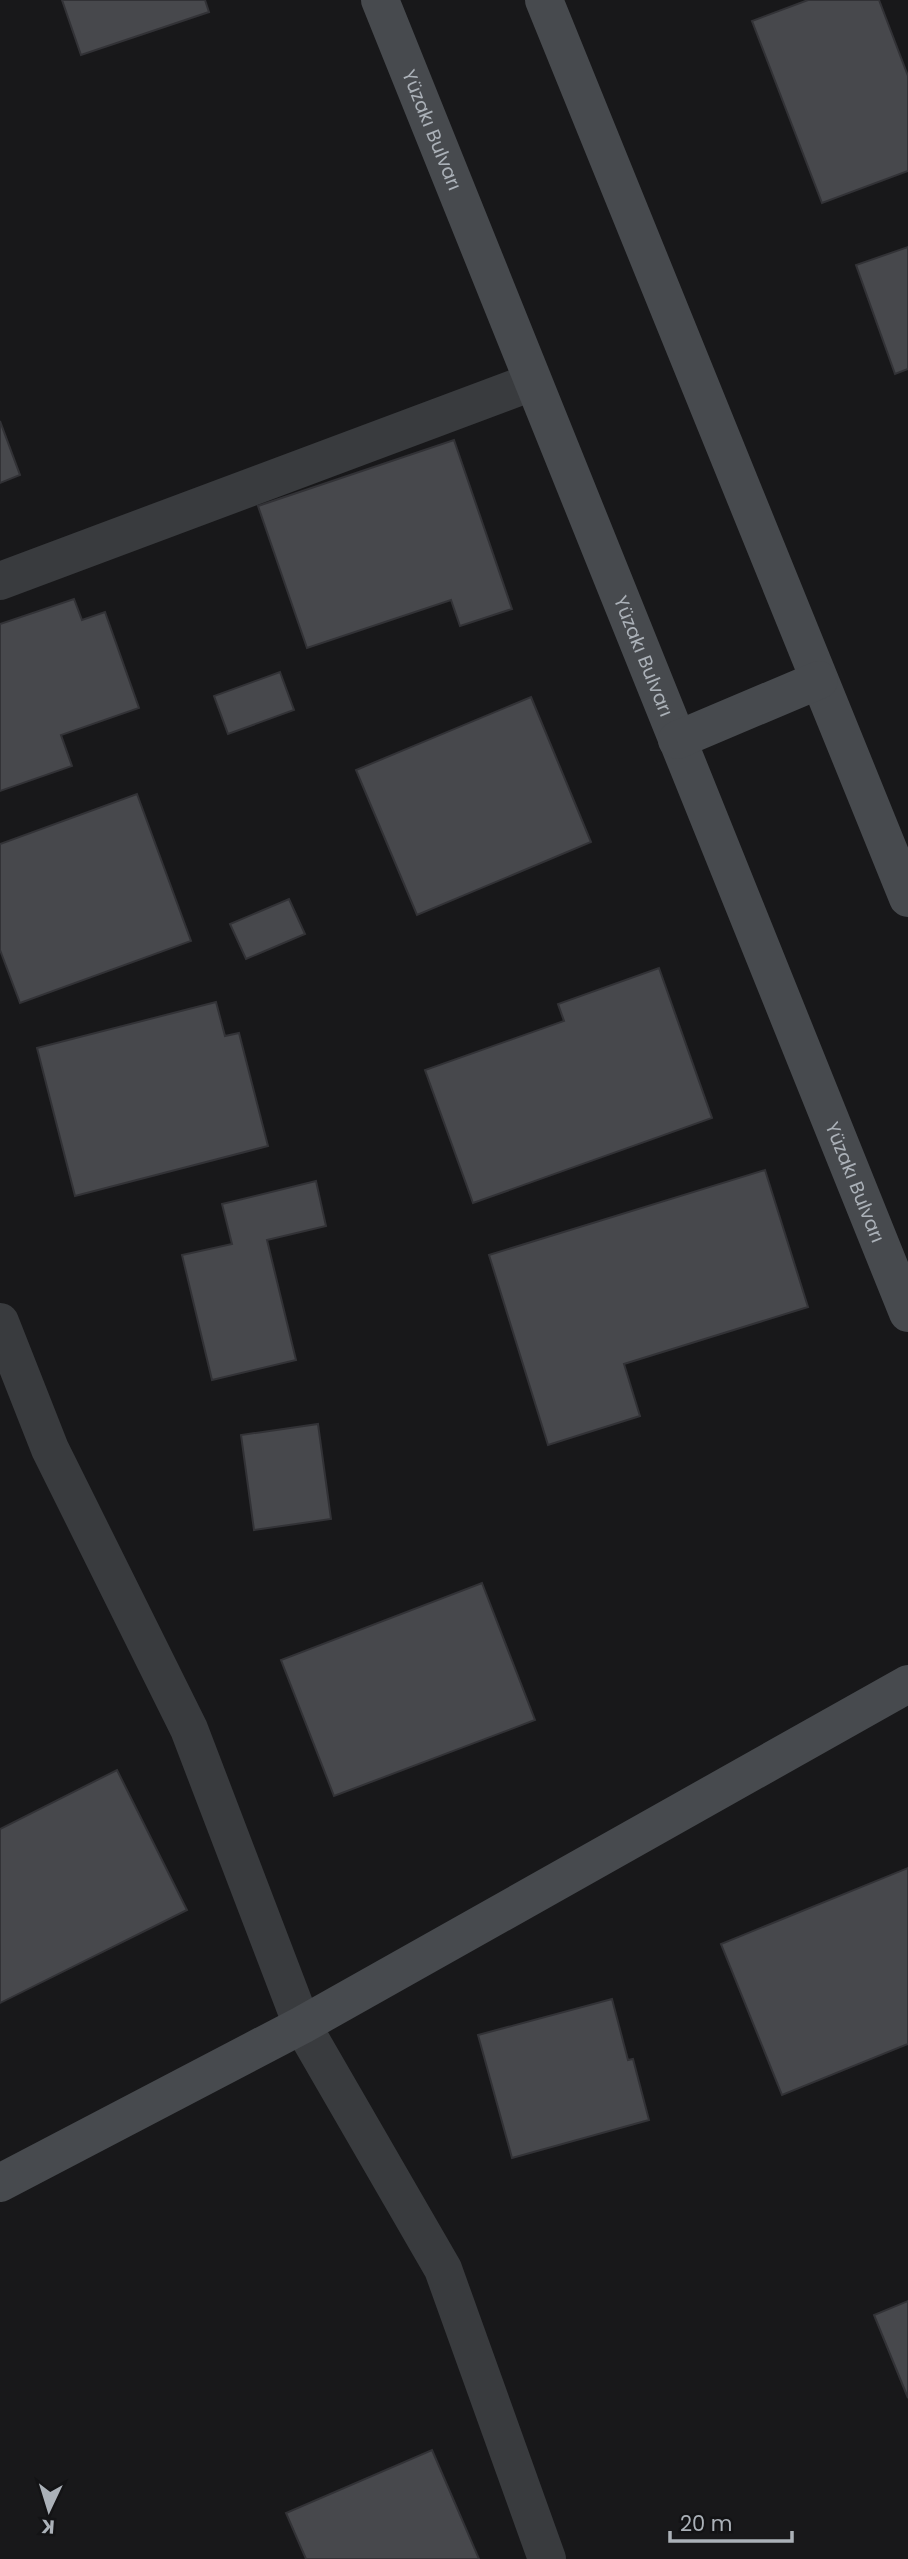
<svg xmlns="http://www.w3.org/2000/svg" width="908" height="2559" font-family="Poppins,sans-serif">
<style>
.building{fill:#47484c;stroke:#323236;stroke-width:2}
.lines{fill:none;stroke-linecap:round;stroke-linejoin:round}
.street{stroke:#393b3e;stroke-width:38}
.secondary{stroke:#474a4e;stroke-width:38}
.labels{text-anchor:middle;stroke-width:6;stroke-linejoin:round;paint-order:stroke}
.street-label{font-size:19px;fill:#abb1b8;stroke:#131315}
</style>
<rect width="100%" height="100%" fill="#18181a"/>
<g class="building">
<path d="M 62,0 L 205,0 L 209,12 L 81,55 Z"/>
<path d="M 808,0 L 879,0 L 908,76 L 908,171 L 822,203 L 752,21 Z"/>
<path d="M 908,247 L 908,369 L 895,374 L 856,265 Z"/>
<path d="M 0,421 L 20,475 L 0,483 Z"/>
<path d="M 454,440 L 512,609 L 460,626 L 451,600 L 307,648 L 258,506 Z"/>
<path d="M 74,599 L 82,620 L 105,612 L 139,708 L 61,735 L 72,766 L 0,791 L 0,624 Z"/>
<path d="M 280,672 L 294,710 L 228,734 L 214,696 Z"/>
<path d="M 531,697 L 591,842 L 417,915 L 356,770 Z"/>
<path d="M 137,794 L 191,941 L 20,1003 L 0,950 L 0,844 Z"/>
<path d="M 289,899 L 305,934 L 246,959 L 230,924 Z"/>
<path d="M 659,968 L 712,1118 L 473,1203 L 425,1070 L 564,1021 L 558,1004 Z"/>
<path d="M 216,1002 L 225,1036 L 239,1033 L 268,1146 L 75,1196 L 37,1048 Z"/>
<path d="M 765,1170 L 808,1307 L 624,1364 L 640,1416 L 548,1445 L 489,1255 Z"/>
<path d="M 316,1181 L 326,1226 L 267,1240 L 296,1360 L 212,1380 L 182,1255 L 232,1244 L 222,1204 Z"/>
<path d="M 318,1424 L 331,1519 L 254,1530 L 241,1435 Z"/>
<path d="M 482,1583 L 535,1720 L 334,1796 L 281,1660 Z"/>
<path d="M 117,1770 L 187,1910 L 0,2003 L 0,1829 Z"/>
<path d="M 908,1868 L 908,2044 L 782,2095 L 721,1944 Z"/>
<path d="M 612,1999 L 628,2060 L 633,2059 L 649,2120 L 512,2158 L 478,2035 Z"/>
<path d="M 908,2301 L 908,2398 L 874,2315 Z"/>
<path d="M 432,2450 L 479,2559 L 306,2559 L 286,2513 Z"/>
</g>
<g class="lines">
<g class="street">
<path d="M 0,581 L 532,382"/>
<path d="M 0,1322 L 50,1449 L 189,1729 L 302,2025 L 443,2269 L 547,2559"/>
</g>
<g class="secondary">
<path id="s1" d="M 380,0 L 908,1313"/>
<path d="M 544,0 L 908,898"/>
<path d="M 677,740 L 819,680"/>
<path d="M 0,2183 L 302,2025 L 908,1684"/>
</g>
</g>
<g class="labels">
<g class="street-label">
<text dy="7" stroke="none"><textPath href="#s1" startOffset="140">Yüzakı Bulvarı</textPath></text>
<text dy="7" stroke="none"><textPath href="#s1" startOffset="707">Yüzakı Bulvarı</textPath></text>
<text dy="7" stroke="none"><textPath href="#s1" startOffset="1274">Yüzakı Bulvarı</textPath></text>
</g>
</g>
<g transform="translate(49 2510) rotate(184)" stroke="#131315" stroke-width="5" paint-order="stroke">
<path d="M0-5L12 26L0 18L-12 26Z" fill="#abb1b8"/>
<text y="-10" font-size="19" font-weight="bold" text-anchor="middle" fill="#abb1b8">K</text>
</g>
<path d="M670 2531v10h122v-10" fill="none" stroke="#abb1b8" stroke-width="3.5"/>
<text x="680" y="2531" font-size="21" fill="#abb1b8" stroke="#131315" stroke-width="5" paint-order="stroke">20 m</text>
</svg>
